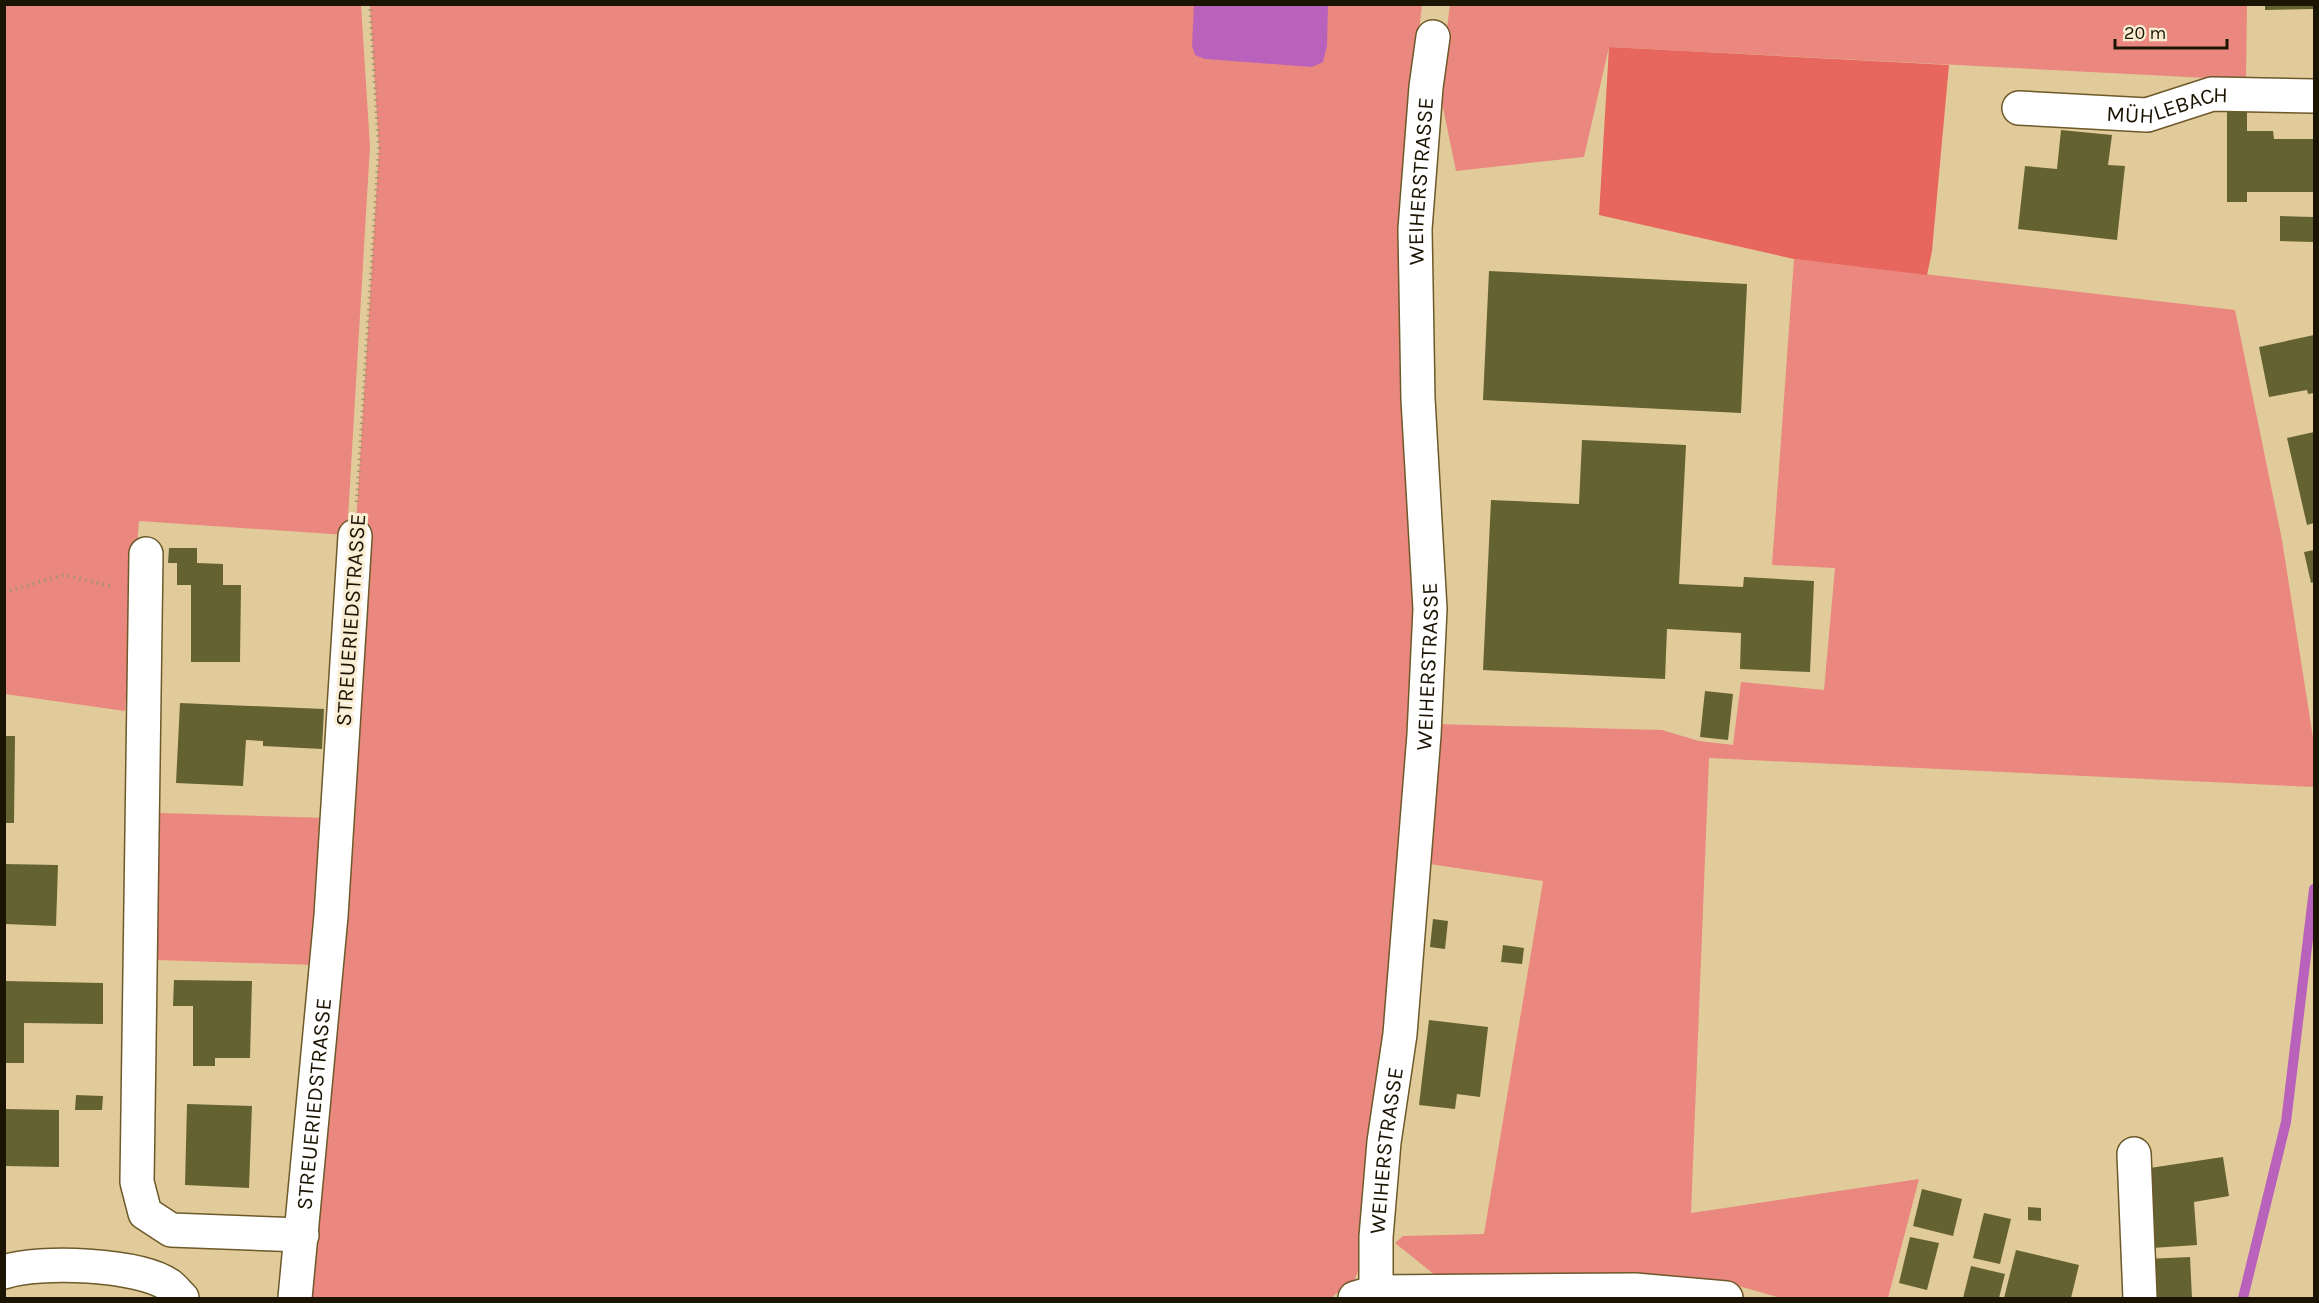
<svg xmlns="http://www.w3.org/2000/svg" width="2319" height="1303" font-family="Karla,sans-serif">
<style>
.green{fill:#ea877f}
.forest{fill:#e7675f}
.water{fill:#b962bc}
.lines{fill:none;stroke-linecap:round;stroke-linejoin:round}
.stream{stroke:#b962bc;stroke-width:10}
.building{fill:#646231}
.minor-casing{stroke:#6d592a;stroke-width:36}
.path{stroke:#a6946c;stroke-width:4;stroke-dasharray:1.5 4.5;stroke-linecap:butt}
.minor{stroke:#fff;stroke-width:33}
.labels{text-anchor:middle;stroke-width:6;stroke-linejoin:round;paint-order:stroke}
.street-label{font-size:22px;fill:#1c1403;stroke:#f9edd4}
</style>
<rect width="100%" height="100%" fill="#e2cb9a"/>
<g class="green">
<path d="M 5,5 L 361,5 L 370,146 L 347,535 L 139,521 L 125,711 L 5,694 Z"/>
<path d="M 370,5 L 1422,5 L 1413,84 L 1430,609 L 1363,1259 L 1355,1279 L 1331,1298 L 295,1298 L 347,671 L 379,149 Z"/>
<path d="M 1450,5 L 2247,5 L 2246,80 L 1609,47 L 1584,157 L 1456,171 L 1439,88 Z"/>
<path d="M 1794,259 L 2235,310 L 2282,540 L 2314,744 L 2314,787 L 1709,758 L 1691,1213 L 1919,1179 L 1888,1298 L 1781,1298 L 1728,1283 L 1598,1273 L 1435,1275 L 1395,1243 L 1403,1236 L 1484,1234 L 1543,881 L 1423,863 L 1435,724 L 1662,730 L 1699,741 L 1733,745 L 1741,682 L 1824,690 L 1835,568 L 1772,565 Z"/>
<path d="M 160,813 L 328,818 L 316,965 L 156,960 Z"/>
</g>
<path class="forest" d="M 1609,47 L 1949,65 L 1932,251 L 1927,275 L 1794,259 L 1599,215 Z"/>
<path class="water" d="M 1194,5 L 1328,5 L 1327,46 L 1323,62 L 1312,67 L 1205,59 L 1195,55 L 1192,46 Z"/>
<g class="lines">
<path class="stream" d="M 2243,1298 L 2286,1122 L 2314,889"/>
</g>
<g class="building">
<path d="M 2265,4 L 2314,4 L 2314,9 L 2265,10 Z"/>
<path d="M 2227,110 L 2247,110 L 2247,131 L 2273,131 L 2274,139 L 2313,139 L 2314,192 L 2247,192 L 2247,202 L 2227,202 Z"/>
<path d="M 2061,130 L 2112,135 L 2108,165 L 2125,166 L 2117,240 L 2018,229 L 2025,166 L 2057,169 Z"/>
<path d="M 2280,216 L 2314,217 L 2313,242 L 2280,241 Z"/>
<path d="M 1489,271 L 1747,284 L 1741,413 L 1483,400 Z"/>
<path d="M 2314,335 L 2314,393 L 2308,394 L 2307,390 L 2269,397 L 2259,347 Z"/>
<path d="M 2314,432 L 2314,523 L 2307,525 L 2287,438 Z"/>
<path d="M 1582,440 L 1686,445 L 1679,584 L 1743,587 L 1744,577 L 1814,581 L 1810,672 L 1740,669 L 1741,633 L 1667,629 L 1665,679 L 1483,670 L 1491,500 L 1579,504 Z"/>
<path d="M 169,548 L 197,548 L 197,563 L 223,564 L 223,585 L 241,585 L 240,662 L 191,662 L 191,585 L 177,585 L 177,563 L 168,563 Z"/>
<path d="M 2314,550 L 2314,582 L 2311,583 L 2304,552 Z"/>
<path d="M 1705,691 L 1733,694 L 1728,740 L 1700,737 Z"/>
<path d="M 180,703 L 324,709 L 322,749 L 263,746 L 263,741 L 246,740 L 243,786 L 176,783 Z"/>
<path d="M 4,736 L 15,736 L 14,823 L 4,823 Z"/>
<path d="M 4,864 L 58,865 L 56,926 L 4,924 Z"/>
<path d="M 1433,919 L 1448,921 L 1445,949 L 1430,947 Z"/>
<path d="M 1503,945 L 1524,948 L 1522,964 L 1501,962 Z"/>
<path d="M 174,980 L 252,981 L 250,1058 L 215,1058 L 215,1066 L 193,1066 L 193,1006 L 173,1006 Z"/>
<path d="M 4,981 L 103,983 L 103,1024 L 24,1023 L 24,1063 L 4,1063 Z"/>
<path d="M 1429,1020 L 1488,1027 L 1480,1097 L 1457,1094 L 1455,1109 L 1419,1105 Z"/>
<path d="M 76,1095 L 103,1096 L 102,1110 L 75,1110 Z"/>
<path d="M 187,1104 L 252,1106 L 249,1188 L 185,1185 Z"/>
<path d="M 6,1109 L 59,1110 L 59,1167 L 5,1166 Z"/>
<path d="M 2223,1157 L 2229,1196 L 2194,1202 L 2197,1245 L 2152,1248 L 2143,1169 Z"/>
<path d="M 1922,1189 L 1962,1199 L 1953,1236 L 1913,1226 Z"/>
<path d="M 2028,1207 L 2041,1208 L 2041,1221 L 2028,1220 Z"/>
<path d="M 1984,1213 L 2011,1219 L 2000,1264 L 1973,1258 Z"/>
<path d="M 1910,1237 L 1939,1243 L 1927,1290 L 1899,1283 Z"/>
<path d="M 2016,1250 L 2079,1265 L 2071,1298 L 2004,1298 Z"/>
<path d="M 2190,1257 L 2192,1298 L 2148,1298 L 2146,1259 Z"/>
<path d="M 1971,1266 L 2005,1274 L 1999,1298 L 1963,1298 Z"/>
</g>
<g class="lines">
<g class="minor-casing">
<g id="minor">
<path id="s1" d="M 2019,108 L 2147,115 L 2212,94 L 2314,96"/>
<path d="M 146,554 L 137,1182 L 145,1213 L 171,1230 L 302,1235"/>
<path d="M 2134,1154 L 2140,1298"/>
<path d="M 4,1272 C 39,1260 139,1264 169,1285 C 174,1289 178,1294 182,1298"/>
<path id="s2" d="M 1376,1292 L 1376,1237 L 1384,1142 L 1400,1034 L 1424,735 L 1430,609 L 1418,399 L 1415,229 L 1426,87 L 1433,37"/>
<path id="s3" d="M 295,1298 L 331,916 L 355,536"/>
<path d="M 1355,1298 L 1376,1292 L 1635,1290 L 1726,1298"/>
</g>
</g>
<g class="path">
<path d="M 357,502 L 379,149 L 370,4"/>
<path d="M 4,592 L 64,575 L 111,586"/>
</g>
<use href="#minor" class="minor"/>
</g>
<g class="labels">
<g class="street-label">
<text dy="8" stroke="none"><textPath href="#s1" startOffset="150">MÜHLEBACH</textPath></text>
<text dy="8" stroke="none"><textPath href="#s2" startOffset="1114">WEIHERSTRASSE</textPath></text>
<text transform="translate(350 620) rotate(-86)" y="8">STREUERIEDSTRASSE</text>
<text dy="8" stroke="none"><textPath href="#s2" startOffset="628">WEIHERSTRASSE</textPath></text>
<text dy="8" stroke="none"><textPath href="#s3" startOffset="195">STREUERIEDSTRASSE</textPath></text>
<text dy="8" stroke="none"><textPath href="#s2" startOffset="142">WEIHERSTRASSE</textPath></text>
</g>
</g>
<rect width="2319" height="1303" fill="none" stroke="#1c1403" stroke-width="12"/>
<path d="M2115 39v9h112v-9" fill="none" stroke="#1c1403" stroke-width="3"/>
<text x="2124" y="39" font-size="18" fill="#1c1403" stroke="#f9edd4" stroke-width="4.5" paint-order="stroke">20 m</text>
</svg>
